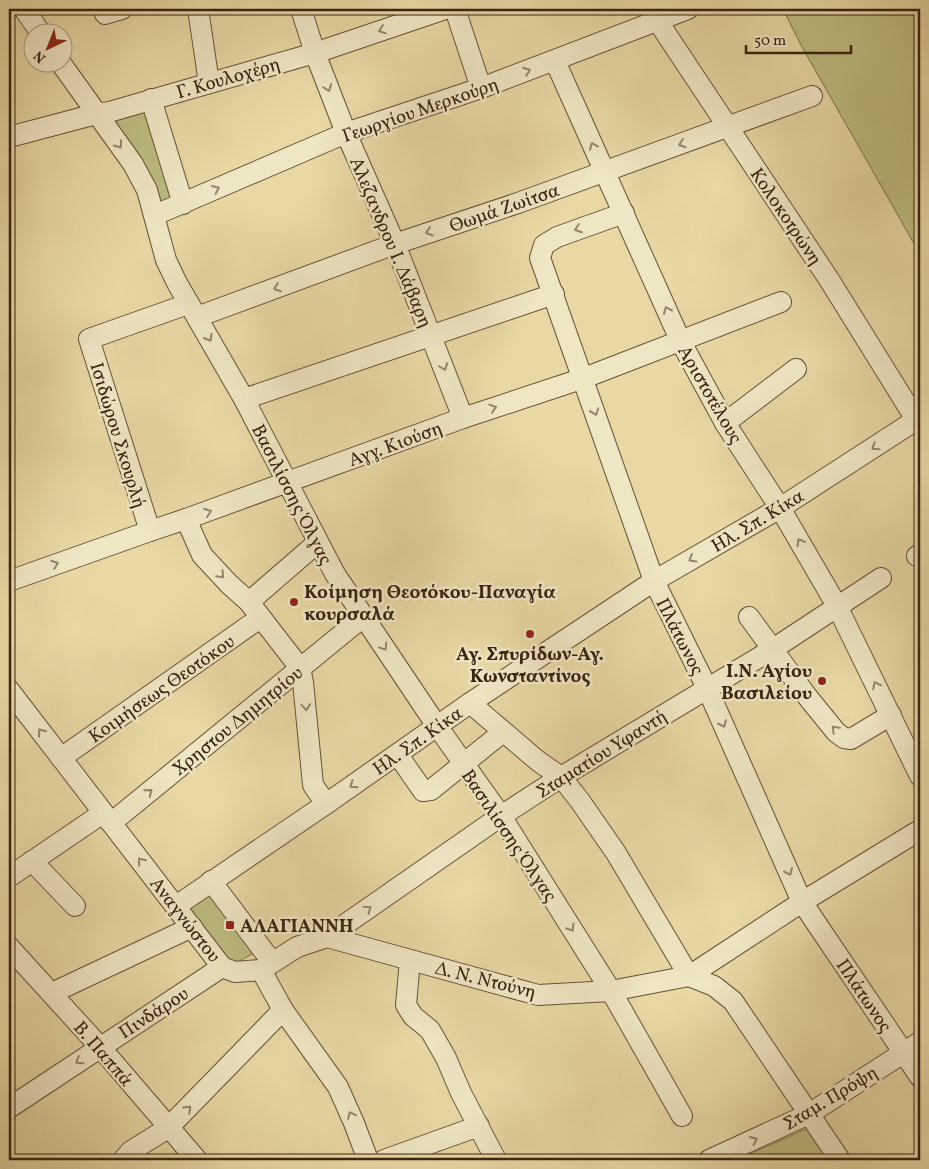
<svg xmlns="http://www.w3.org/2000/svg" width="929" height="1169" font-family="Vollkorn,serif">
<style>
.green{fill:#bdbc80;stroke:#7a7048}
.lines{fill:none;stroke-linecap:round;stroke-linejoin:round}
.minor-casing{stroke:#635136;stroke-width:22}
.minor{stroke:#efe6c4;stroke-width:20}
.oneway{stroke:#93856a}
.poi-dot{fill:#8f2418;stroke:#efe6c4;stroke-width:2}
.labels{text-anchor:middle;stroke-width:5;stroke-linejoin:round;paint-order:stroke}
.street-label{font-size:19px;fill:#372411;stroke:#efe6c4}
.poi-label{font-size:19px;font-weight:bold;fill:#372411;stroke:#efe6c4;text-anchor:start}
</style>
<rect width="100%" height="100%" fill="#e7d8a4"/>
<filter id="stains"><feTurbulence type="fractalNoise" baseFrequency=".004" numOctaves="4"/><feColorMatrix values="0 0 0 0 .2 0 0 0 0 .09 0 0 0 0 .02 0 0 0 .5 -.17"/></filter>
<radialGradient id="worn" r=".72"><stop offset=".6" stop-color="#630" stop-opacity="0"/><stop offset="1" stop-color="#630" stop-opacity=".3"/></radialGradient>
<g class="green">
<path d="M 783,9 L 920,9 L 920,254 L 802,47 Z"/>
<path d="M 151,99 L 179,195 L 157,204 L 140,160 L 109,112 Z"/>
<path d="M 213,893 L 254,953 L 232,965 L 189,908 Z"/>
<path d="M 815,1125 L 840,1160 L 736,1160 Z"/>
</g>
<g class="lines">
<g class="minor-casing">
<g id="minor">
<path d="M 24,9 L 40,32"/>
<path d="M 198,9 L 209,83"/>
<path d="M 301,9 L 315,53 L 346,133 L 395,244 L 463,418"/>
<path d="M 455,9 L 481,88"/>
<path d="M 651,11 L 830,281 L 920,426"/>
<path d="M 105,14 L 122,9"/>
<path d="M 555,61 L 681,342 L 725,423 L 780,508 L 837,606 L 920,776"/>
<path d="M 60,62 L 133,164 L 147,190 L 166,260 L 177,283 L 244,399 L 335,574 L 437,726 L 501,816 L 611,991 L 682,1116"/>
<path d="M 151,99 L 183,204"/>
<path d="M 9,137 L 96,114 L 109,112 L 315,53 L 445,9"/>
<path d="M 624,213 L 557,237 L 544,245 L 540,258 L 654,581 L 707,688 L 802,902 L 920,1077"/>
<path d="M 155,215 L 346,133 L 481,88 L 688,9"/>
<path d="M 197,317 L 395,244 L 518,203 L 812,96"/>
<path d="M 244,399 L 554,294"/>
<path d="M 725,423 L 796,369"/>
<path d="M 186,519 L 202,555 L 229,584 L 249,602 L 300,668 L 303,682 L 313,785 L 326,804"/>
<path d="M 150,531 L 89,339 L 188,304"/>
<path d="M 917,556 L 920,555"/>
<path d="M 9,581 L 150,531 L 186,519 L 463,418 L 584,378 L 781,302"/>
<path d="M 249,602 L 317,543"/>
<path d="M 749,617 L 806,695 L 836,732 L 844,738 L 851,739 L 891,715"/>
<path d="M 9,690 L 222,967 L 235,972 L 261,970"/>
<path d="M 470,703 L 538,761 L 561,777 L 580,801 L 616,853 L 689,976 L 714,986 L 733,1001 L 840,1160"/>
<path d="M 398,755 L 423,791 L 431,790 L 503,732"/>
<path d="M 61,758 L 260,618"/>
<path d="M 111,823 L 363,617"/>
<path d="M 32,861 L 75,906"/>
<path d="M 9,877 L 103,813"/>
<path d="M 211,881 L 272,962"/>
<path d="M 176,906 L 326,804 L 470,703 L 654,581 L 780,508 L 916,420"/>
<path d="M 327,937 L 501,816 L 561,777 L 773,649 L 881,578"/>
<path d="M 9,947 L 100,1047 L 197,1160"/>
<path d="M 410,960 L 406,1005 L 413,1016 L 430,1030 L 446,1058 L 461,1093 L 496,1160"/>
<path d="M 261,970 L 297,947 L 327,937 L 538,995 L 611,991 L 689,976 L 802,902 L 920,830"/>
<path d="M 261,970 L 283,1010 L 338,1087 L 354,1123 L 368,1160"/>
<path d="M 52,993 L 192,927"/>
<path d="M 9,1108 L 222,967"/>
<path d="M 123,1160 L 131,1151 L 168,1128 L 283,1010"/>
<path d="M 384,1160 L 479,1126"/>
<path d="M 709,1160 L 809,1114 L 920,1042"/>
</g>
</g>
<use href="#minor" class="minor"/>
</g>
<defs><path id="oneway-chevron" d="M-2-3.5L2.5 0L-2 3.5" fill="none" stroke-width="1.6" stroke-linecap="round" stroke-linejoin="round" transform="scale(1.25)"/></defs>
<g class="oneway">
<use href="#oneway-chevron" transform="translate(382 30) rotate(161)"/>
<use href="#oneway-chevron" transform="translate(527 71) rotate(-20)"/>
<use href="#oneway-chevron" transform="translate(328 88) rotate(69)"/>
<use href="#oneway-chevron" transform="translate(682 144) rotate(160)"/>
<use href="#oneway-chevron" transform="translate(119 145) rotate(53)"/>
<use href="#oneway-chevron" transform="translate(593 146) rotate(-114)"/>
<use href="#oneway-chevron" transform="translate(216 189) rotate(-24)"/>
<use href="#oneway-chevron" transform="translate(578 229) rotate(160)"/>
<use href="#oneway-chevron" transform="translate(429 232) rotate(162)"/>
<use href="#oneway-chevron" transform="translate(277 288) rotate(160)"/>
<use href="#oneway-chevron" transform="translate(667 310) rotate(-114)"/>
<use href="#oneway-chevron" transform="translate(209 338) rotate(60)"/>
<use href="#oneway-chevron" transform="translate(444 367) rotate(69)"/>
<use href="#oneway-chevron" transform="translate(493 408) rotate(-18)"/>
<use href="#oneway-chevron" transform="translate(595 412) rotate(71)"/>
<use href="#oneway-chevron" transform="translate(875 447) rotate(147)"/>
<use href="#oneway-chevron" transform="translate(208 512) rotate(-20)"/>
<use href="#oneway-chevron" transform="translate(800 542) rotate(-120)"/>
<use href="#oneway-chevron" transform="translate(692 559) rotate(150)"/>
<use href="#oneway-chevron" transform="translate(55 564) rotate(-20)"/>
<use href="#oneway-chevron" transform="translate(221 575) rotate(47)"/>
<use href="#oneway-chevron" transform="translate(384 647) rotate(56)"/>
<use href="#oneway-chevron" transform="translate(876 685) rotate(-116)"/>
<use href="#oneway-chevron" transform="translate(306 707) rotate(85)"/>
<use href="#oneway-chevron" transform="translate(723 724) rotate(66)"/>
<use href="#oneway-chevron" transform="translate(835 729) rotate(-134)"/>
<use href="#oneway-chevron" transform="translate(41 732) rotate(-128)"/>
<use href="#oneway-chevron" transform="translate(353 785) rotate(145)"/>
<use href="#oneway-chevron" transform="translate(149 792) rotate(-39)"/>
<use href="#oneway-chevron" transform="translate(141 861) rotate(-128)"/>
<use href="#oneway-chevron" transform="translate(789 872) rotate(66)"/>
<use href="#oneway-chevron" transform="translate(368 909) rotate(-35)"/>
<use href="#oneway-chevron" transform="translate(571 928) rotate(58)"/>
<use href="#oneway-chevron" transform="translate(79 1061) rotate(147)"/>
<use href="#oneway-chevron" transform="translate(188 1109) rotate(-44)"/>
<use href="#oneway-chevron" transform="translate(351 1115) rotate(-115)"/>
<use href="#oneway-chevron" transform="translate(754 1140) rotate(-25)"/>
</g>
<g class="poi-dot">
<circle cx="294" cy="602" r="5"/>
<circle cx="530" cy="634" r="5"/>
<circle cx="822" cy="681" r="5"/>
<rect x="225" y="920" width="10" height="10" rx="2.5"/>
</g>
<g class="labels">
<g class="street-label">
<text transform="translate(228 77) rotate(-16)" y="7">Γ. Κουλοχέρη</text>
<text transform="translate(420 109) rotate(-19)" y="7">Γεωργίου Μερκούρη</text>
<text transform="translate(504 207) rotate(-19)" y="7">Θωμά Ζωίτσα</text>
<text transform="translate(787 216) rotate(56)" y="7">Κολοκοτρώνη</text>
<text transform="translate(392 242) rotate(67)" y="7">Αλεζανδρου Ι. Δάβαρη</text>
<text transform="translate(711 394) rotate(60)" y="7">Αριστοτέλους</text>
<text transform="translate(119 435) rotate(73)" y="7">Ισιδώρου Σκουρλή</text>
<text transform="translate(395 443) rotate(-20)" y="7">Αγγ. Κιούση</text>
<text transform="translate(293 494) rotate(63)" y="7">Βασιλίσσης Όλγας</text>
<text transform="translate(757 520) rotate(-31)" y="7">Ηλ. Σπ. Κίκα</text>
<text transform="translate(681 636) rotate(63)" y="7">Πλάτωνος</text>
<text transform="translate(161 688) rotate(-35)" y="7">Κοιμήσεως Θεοτόκου</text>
<text transform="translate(237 720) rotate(-39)" y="7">Χρηστου Δημητρίου</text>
<text transform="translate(417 740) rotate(-35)" y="7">Ηλ. Σπ. Κίκα</text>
<text transform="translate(601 753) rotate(-32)" y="7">Σταματίου Υφαντή</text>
<text transform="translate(510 835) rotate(56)" y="7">Βασιλίσσης Όλγας</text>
<text transform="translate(186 919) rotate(52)" y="7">Αναγνώστου</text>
<text transform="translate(486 979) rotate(14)" y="7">Δ. Ν. Ντούνη</text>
<text transform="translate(865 995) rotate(56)" y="7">Πλάτωνος</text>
<text transform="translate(153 1012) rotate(-33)" y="7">Πινδάρου</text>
<text transform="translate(104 1053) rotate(49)" y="7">Β. Παππά</text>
<text transform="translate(830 1097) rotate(-31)" y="7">Σταμ. Πρόψη</text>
</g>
<g class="poi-label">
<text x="304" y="598">Κοίμηση Θεοτόκου-Παναγία<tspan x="304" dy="22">κουρσαλά</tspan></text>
<text x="530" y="660" text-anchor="middle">Αγ. Σπυρίδων-Αγ.<tspan x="530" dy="22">Κωνσταντίνος</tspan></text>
<text x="812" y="677" text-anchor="end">Ι.Ν. Αγίου<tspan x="812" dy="22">Βασιλείου</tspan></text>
<text x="240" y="932">ΑΛΑΓΙΑΝΝΗ</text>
</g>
</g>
<rect width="929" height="1169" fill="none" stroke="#e7d8a4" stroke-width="30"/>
<rect x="10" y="10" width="909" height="1149" fill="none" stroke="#372411" stroke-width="2.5"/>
<rect x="15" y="15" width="899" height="1139" fill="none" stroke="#372411"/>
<g transform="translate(48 48) rotate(223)"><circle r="24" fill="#efe6c4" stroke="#a5987c"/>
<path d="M0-4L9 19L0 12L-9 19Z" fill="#8f2418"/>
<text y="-8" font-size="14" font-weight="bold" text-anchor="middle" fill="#372411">N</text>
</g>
<path d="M746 45v8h105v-8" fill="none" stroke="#372411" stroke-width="2.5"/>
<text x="754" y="45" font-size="15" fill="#372411" stroke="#efe6c4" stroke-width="4" paint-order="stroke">50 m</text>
<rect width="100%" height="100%" filter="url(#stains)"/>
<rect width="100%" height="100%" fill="url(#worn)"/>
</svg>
